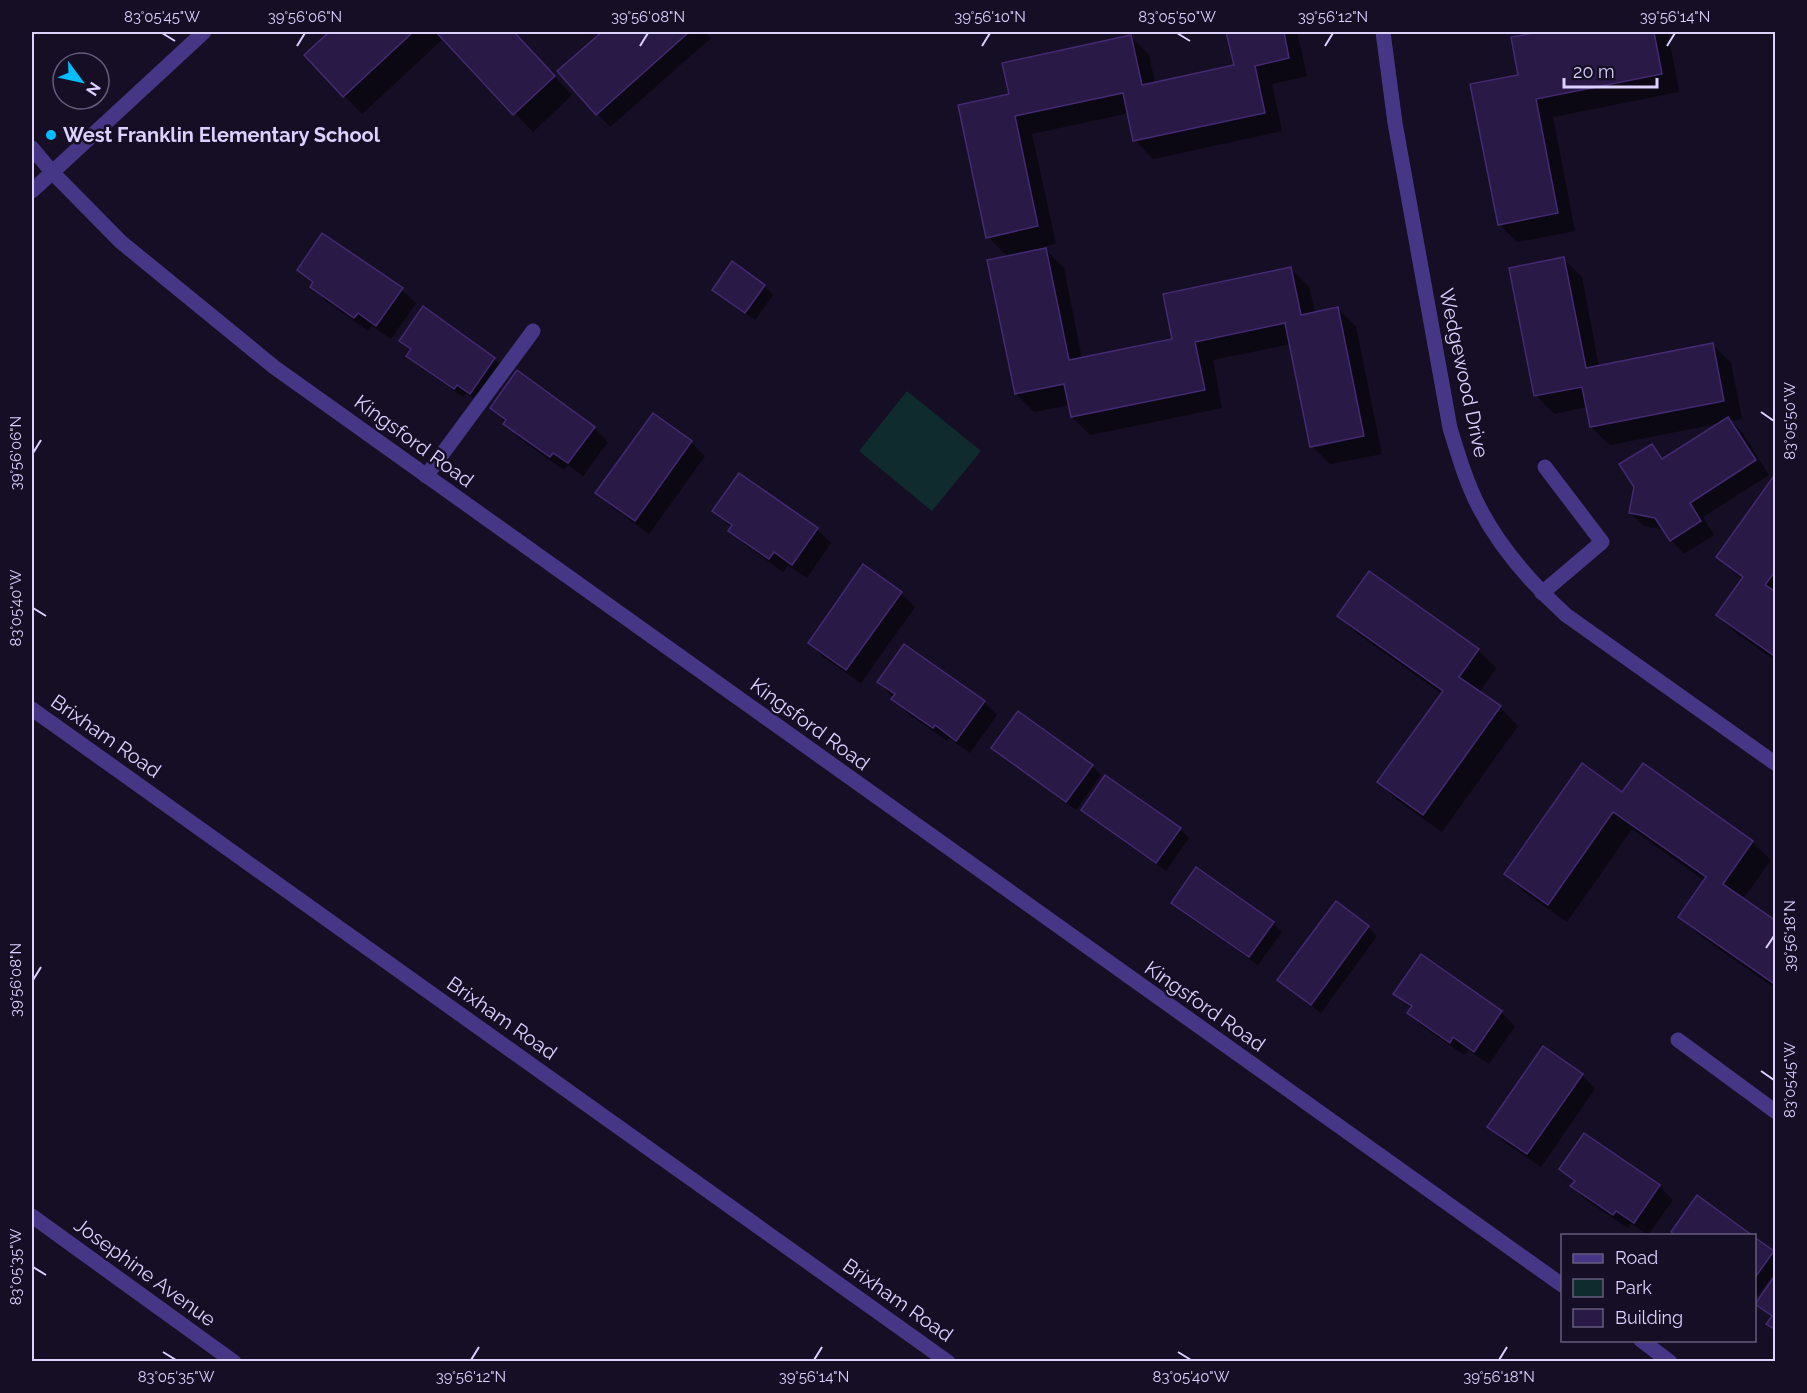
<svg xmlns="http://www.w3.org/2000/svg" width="1807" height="1393" font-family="Raleway,sans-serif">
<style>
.green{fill:#102b2e}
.shadow{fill:#0007}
.building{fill:#291946;stroke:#432a72;stroke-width:1.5}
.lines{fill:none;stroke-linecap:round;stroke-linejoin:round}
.minor{stroke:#453785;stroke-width:15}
.ticks{fill:none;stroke:#ddd1ff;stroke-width:2}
.poi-dot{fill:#00befc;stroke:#150e24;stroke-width:2}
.labels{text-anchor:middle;stroke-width:5;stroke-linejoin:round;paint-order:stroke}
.poi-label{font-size:20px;font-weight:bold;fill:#ddd1ff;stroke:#150e24;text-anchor:start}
.street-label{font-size:20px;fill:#ddd1ff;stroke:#150e24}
.neatline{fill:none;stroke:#ddd1ff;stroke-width:2}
.ticks-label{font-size:15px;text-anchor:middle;fill:#ddd1ff}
</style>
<rect width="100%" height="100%" fill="#150e24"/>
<path class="green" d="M 907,391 L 981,451 L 932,511 L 859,451 Z"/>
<g class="shadow">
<path d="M 332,32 L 513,32 L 572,95 L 533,132 L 444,38 L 362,114 L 306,55 Z"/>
<path d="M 603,32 L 705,32 L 711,38 L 610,127 L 559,71 Z"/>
<path d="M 1228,32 L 1297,32 L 1307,76 L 1272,84 L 1282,131 L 1153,159 L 1135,140 L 1129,113 L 1032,134 L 1056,244 L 1043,247 L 1064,268 L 1082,359 L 1174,340 L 1291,269 L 1309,287 L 1315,313 L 1338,308 L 1356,327 L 1382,454 L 1330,464 L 1312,446 L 1291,344 L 1213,360 L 1222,408 L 1090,435 L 1072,417 L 1069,405 L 1034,412 L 1016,394 L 1008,257 L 988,237 L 1011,95 L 1131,37 L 1149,55 L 1155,83 L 1235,66 Z"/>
<path d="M 1548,32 L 1668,32 L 1679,92 L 1553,117 L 1575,231 L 1517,242 L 1499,224 L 1520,76 L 1513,38 Z"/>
<path d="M 1564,259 L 1582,277 L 1599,367 L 1713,345 L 1731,363 L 1742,419 L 1731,421 L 1742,432 L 1769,475 L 1703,517 L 1714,535 L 1684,554 L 1671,540 L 1664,530 L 1644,526 L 1630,513 L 1636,487 L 1651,445 L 1665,459 L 1721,423 L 1610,445 L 1591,427 L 1587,407 L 1554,414 L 1536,395 Z"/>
<path d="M 299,270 L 402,290 L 416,303 L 391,339 L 372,326 L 368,331 L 326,301 L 312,287 L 314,284 Z"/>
<path d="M 764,286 L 773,295 L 755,320 L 723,298 L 714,289 Z"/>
<path d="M 401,341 L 494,359 L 503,368 L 479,402 L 466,393 L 463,397 L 417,365 L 408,356 L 411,351 Z"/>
<path d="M 518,372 L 594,428 L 608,442 L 583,476 L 568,465 L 564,470 L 519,438 L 492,408 Z"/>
<path d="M 691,443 L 705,456 L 649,534 L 611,506 L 597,492 Z"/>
<path d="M 1776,475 L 1776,661 L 1736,633 L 1718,615 L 1743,580 L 1718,557 Z"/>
<path d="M 714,511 L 817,529 L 831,543 L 807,578 L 788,565 L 783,572 L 744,544 L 730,530 L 732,528 Z"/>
<path d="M 864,566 L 901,593 L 915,607 L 861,683 L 823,657 L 810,643 Z"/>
<path d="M 1369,573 L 1478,650 L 1496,668 L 1479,693 L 1500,707 L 1518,726 L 1442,832 L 1397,800 L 1379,782 L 1442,694 L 1358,634 L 1339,616 Z"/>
<path d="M 879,682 L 984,702 L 997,715 L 970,753 L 949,738 L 947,741 L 907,713 Z"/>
<path d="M 993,748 L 1092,766 L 1101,775 L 1076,810 L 1002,757 Z"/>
<path d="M 1643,765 L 1752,842 L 1771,860 L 1743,899 L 1776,922 L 1776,989 L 1699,935 L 1680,916 L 1705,881 L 1632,829 L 1567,922 L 1524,892 L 1506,874 L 1622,794 Z"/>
<path d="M 1082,810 L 1180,829 L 1189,838 L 1166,871 L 1092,819 Z"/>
<path d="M 1197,869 L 1273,923 L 1282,932 L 1258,965 L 1182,912 L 1173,903 Z"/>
<path d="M 1368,927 L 1377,936 L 1321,1013 L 1279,980 Z"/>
<path d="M 1421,956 L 1501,1012 L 1515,1026 L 1489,1064 L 1468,1050 L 1464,1055 L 1423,1027 L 1409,1013 L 1412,1009 L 1395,994 Z"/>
<path d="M 1582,1075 L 1595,1089 L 1541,1167 L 1503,1141 L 1489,1127 Z"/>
<path d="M 1561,1169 L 1659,1186 L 1673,1200 L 1648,1235 L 1631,1223 L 1628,1228 L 1586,1200 L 1572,1186 L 1575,1183 Z"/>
<path d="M 1754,1239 L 1776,1255 L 1776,1271 L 1757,1296 L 1754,1294 Z"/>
</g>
<g class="building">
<path d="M 329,32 L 413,32 L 343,97 L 304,55 Z"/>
<path d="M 436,32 L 514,32 L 555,76 L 513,115 Z"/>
<path d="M 602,32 L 689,32 L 596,115 L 557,71 Z"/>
<path d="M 1226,32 L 1284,32 L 1289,58 L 1255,66 L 1265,113 L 1133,141 L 1123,93 L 1015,116 L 1038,226 L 986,238 L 958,105 L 1009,94 L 1002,63 L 1131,35 L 1142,85 L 1234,65 Z"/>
<path d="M 1540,32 L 1654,32 L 1662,74 L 1536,99 L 1558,213 L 1498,225 L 1470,84 L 1518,75 L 1511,37 Z"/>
<path d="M 322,233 L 403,288 L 376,326 L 358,313 L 354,318 L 310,287 L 313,282 L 297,270 Z"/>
<path d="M 1046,248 L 1069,360 L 1172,339 L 1163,294 L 1291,267 L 1301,315 L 1338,307 L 1364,436 L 1310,447 L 1285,323 L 1195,342 L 1205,390 L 1071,417 L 1064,384 L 1015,394 L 987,260 Z"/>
<path d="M 1564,257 L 1586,368 L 1713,343 L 1724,401 L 1590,427 L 1582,387 L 1534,396 L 1509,268 Z"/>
<path d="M 732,261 L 765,285 L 745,313 L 712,290 Z"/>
<path d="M 423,306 L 495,358 L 470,394 L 457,385 L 454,389 L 406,356 L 411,349 L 399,341 Z"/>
<path d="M 517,370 L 595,427 L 568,463 L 553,453 L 550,457 L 503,424 L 506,420 L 490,408 Z"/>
<path d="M 653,413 L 692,441 L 635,521 L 595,493 Z"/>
<path d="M 1728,417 L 1756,460 L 1690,503 L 1701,521 L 1670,541 L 1655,518 L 1629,513 L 1634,487 L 1619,464 L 1652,444 L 1662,459 Z"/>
<path d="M 739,473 L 818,528 L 792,565 L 774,552 L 769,559 L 728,531 L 732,525 L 712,511 Z"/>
<path d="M 1776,473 L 1776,570 L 1765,585 L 1776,592 L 1776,657 L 1716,615 L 1743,577 L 1716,557 Z"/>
<path d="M 863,564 L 902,592 L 846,670 L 808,643 Z"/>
<path d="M 1369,571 L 1479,649 L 1459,677 L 1501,706 L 1423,815 L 1377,782 L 1443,691 L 1337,616 Z"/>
<path d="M 904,644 L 985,701 L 956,741 L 935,725 L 933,728 L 891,699 L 895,694 L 877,682 Z"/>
<path d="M 1018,711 L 1093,765 L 1066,802 L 991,748 Z"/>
<path d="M 1582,763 L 1622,792 L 1643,763 L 1753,841 L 1723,884 L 1776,921 L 1776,985 L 1678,917 L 1706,877 L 1613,812 L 1548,905 L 1504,874 Z"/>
<path d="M 1105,775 L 1181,828 L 1156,863 L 1081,810 Z"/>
<path d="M 1196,867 L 1274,922 L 1249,957 L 1171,903 Z"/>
<path d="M 1336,901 L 1369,926 L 1311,1005 L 1277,980 Z"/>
<path d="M 1421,954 L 1502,1011 L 1474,1052 L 1453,1037 L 1450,1043 L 1407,1013 L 1412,1006 L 1393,994 Z"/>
<path d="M 1543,1046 L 1583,1074 L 1527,1154 L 1487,1127 Z"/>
<path d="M 1584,1133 L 1660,1185 L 1634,1223 L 1616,1211 L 1613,1215 L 1570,1186 L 1575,1181 L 1559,1169 Z"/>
<path d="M 1697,1195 L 1753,1236 L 1675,1236 L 1671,1232 Z"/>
<path d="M 1754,1237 L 1774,1251 L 1754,1279 Z"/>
<path d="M 1776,1274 L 1776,1330 L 1766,1324 L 1772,1316 L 1755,1304 Z"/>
</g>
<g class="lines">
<g class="minor">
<path d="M 1383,32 L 1395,123 L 1450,428 C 1458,454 1466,482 1479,507 C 1500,548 1532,584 1566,615 L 1776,764"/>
<path d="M 32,148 L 52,172 L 121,242 L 274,367 L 1562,1285"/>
<path d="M 32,191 L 204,32"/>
<path d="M 426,476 L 533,331"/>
<path d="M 1542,593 L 1602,542 L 1545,467"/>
<path d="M 32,709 L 948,1362"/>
<path d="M 1678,1040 L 1776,1112"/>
<path d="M 32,1216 L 234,1362"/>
<path d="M 1641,1340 L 1670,1362"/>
</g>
</g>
<path class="ticks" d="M 162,33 L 175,41M 1177,33 L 1190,41M 297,46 L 305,33M 640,46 L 648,33M 982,46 L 990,33M 1325,46 L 1333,33M 1667,46 L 1675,33M 1761,412 L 1774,421M 33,453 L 41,440M 33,608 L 46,616M 1766,948 L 1774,936M 33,980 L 41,967M 1761,1071 L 1774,1080M 33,1267 L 46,1275M 163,1352 L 176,1360M 1178,1352 L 1191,1360M 471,1360 L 479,1347M 814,1360 L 822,1347M 1499,1360 L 1507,1347"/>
<circle class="poi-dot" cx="51" cy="135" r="6"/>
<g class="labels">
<g class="poi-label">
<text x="63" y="142">West Franklin Elementary School</text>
</g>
<g class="street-label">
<text transform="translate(1464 373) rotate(78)" y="7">Wedgewood Drive</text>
<text transform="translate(414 441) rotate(36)" y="7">Kingsford Road</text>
<text transform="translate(810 724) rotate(36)" y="7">Kingsford Road</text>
<text transform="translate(106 736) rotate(35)" y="7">Brixham Road</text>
<text transform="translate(1205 1006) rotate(35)" y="7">Kingsford Road</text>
<text transform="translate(502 1018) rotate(35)" y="7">Brixham Road</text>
<text transform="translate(145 1272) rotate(36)" y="7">Josephine Avenue</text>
<text transform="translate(898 1300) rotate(35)" y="7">Brixham Road</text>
</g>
</g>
<rect width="1807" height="1393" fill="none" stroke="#150e24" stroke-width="66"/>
<rect x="1561" y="1234" width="195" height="108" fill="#150e24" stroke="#655c7c" stroke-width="1.5"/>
<rect x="1573" y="1254" width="30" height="9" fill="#453785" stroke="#655c7c" stroke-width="1.5"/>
<text x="1615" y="1264" font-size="18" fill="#ddd1ff">Road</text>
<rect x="1573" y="1279" width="30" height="18" fill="#102b2e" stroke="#655c7c" stroke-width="1.5"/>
<text x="1615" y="1294" font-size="18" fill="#ddd1ff">Park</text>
<rect x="1573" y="1309" width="30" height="18" fill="#291946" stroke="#655c7c" stroke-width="1.5"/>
<text x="1615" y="1324" font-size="18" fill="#ddd1ff">Building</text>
<g transform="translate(81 81) rotate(123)"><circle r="28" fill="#150e24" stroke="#655c7c" stroke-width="1.5"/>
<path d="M0-4.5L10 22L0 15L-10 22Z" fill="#00befc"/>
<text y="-9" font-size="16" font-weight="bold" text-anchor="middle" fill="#ddd1ff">N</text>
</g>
<path d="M1564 78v9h93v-9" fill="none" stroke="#ddd1ff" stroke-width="3"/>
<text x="1573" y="78" font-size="18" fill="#ddd1ff" stroke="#150e24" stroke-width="4.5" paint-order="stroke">20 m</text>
<rect x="33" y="33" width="1741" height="1327" class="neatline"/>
<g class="ticks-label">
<text x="162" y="22">83°05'45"W</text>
<text x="305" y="22">39°56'06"N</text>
<text x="648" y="22">39°56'08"N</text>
<text x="990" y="22">39°56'10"N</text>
<text x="1177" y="22">83°05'50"W</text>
<text x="1333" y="22">39°56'12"N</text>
<text x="1675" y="22">39°56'14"N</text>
<text transform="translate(1790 421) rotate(-90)" y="5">83°05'50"W</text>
<text transform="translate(16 453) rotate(-90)" y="5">39°56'06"N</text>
<text transform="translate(16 608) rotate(-90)" y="5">83°05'40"W</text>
<text transform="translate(1790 936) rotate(-90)" y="5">39°56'18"N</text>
<text transform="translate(16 980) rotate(-90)" y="5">39°56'08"N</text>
<text transform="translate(1790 1080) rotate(-90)" y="5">83°05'45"W</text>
<text transform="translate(16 1267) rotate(-90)" y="5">83°05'35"W</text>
<text x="176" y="1382">83°05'35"W</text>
<text x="471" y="1382">39°56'12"N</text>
<text x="814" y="1382">39°56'14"N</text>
<text x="1191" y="1382">83°05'40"W</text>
<text x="1499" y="1382">39°56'18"N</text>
</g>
</svg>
